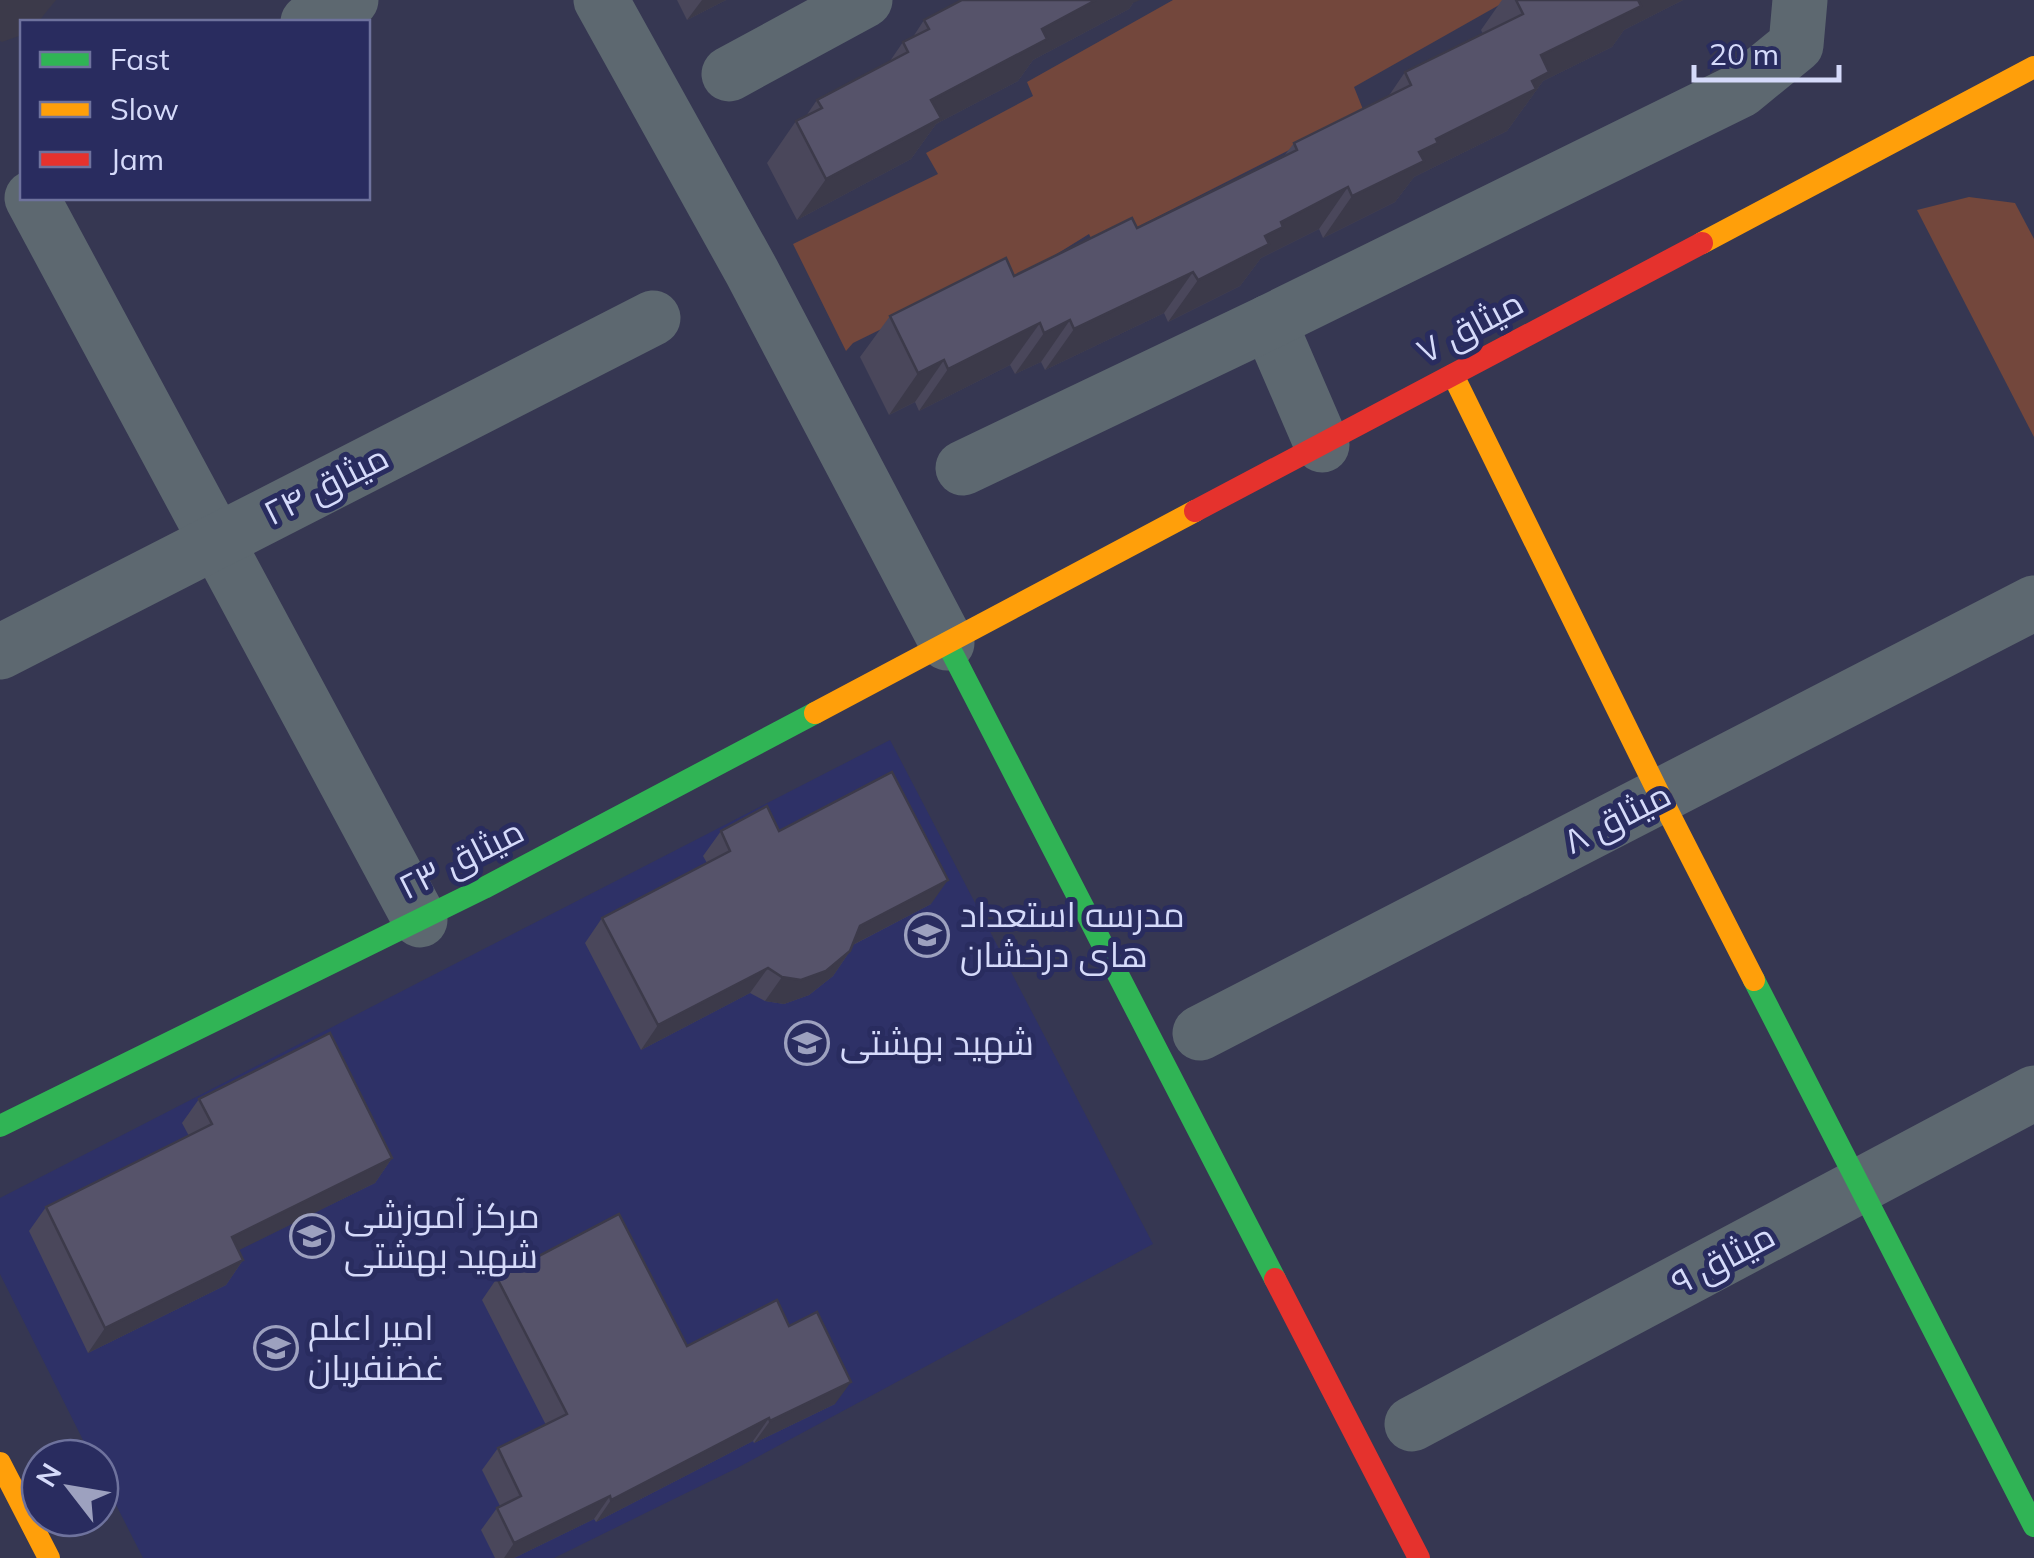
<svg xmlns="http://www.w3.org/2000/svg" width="2034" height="1558" font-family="Mulish,Cairo,sans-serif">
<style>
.built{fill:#2e3167}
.green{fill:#73473c}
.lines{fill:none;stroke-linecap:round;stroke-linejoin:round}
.street{stroke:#5d6870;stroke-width:55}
.fast{stroke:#30b455;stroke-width:22}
.slow{stroke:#ff9f0a;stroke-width:22}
.jam{stroke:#e5322d;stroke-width:22}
.wall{fill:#4a475b}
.shaded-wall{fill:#3c3a4a}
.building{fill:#56536a;stroke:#3c3a4a;stroke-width:2.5}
.labels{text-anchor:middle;stroke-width:10;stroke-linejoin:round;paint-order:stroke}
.street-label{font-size:35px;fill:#d5dafa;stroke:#292c5f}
.poi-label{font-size:35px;fill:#d5dafa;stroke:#292c5f;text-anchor:start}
</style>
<rect width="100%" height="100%" fill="#363752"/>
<path class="built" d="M 890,740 L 1153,1244 L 737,1468 L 554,1558 L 143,1558 L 100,1473 L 100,1458 L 92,1458 L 0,1274 L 0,1198 Z"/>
<g class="green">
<path d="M 1173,0 L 1508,0 L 1354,87 L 1364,112 L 1096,248 L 1089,234 L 997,291 L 987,277 L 853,343 L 846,351 L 793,244 L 938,174 L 926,153 L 1033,96 L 1027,82 Z"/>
<path d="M 1969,197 L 2015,203 L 2034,239 L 2034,437 L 1917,210 Z"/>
</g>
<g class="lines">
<g class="street">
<path d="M 601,0 L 752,272 L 947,643"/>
<path d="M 308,22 L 351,0"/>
<path d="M 729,74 L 865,0"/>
<path d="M 32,198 L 420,920"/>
<path d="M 1269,322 L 1322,445"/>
<path d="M 963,468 L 1269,322 L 1741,90 L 1796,45 L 1800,0"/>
<path d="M 0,652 L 653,318"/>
<path d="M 1200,1033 L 2034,603"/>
<path d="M 1412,1424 L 2034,1093"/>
</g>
<g class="fast">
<path d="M 947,643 L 1275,1279"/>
<path d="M 1754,980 L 2034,1526"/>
<path d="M 0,1126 L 484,888 L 815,713"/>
</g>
<g class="slow">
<path d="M 1702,243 L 2034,67"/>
<path d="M 1453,375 L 1660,796 L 1754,980"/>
<path d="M 815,713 L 1195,511"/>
<path d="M 0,1463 L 49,1558"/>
</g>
<g class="jam">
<path d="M 1195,511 L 1702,243"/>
<path d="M 1275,1279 L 1419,1558"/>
</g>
</g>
<g class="wall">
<path d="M 677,0 L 726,0 L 687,20 Z"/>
<path d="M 1502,0 L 1683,0 L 1624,30 L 1612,47 L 1543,81 L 1507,131 L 1414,177 L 1395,202 L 1323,238 L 1319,229 L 1261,258 L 1240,286 L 1168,322 L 1164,313 L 1045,370 L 1041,362 L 1015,374 L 1010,365 L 919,411 L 915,402 L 889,415 L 860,357 L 890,316 L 1014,276 L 1137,228 L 1284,156 L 1294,143 L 1388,97 L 1405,72 L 1483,34 L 1481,30 Z"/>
<path d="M 1133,3 L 1129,9 L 1033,60 L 1018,81 L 936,124 L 911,159 L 797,220 L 767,163 L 796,121 L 806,116 L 817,100 L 890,61 L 903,42 L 913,37 L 924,20 Z"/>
<path d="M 721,831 L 779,831 L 931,904 L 853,945 L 850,951 L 833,976 L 809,995 L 784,1004 L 765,1001 L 750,993 L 641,1050 L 585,943 L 602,918 L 707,863 L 703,856 Z"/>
<path d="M 199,1099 L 392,1158 L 375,1183 L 238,1250 L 243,1260 L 226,1285 L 88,1353 L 29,1231 L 46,1207 L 189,1136 L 182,1123 Z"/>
<path d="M 497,1278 L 687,1346 L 789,1326 L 835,1404 L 754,1443 L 753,1441 L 596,1522 L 594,1519 L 514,1558 L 495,1558 L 481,1530 L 497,1508 L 500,1506 L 482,1470 L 498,1448 L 546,1425 L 482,1300 Z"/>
</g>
<g class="shaded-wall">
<path d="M 0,0 L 56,0 L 38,22 L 22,22 L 22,35 L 2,42 L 0,41 Z"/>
<path d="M 702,0 L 726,0 L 687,20 Z"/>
<path d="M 1096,0 L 1140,0 L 1133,3 L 1129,9 L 1033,60 L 1018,81 L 936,124 L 911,159 L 797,220 L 826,179 L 931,100 L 1042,29 Z"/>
<path d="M 1635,0 L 1683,0 L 1624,30 L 1612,47 L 1543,81 L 1507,131 L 1414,177 L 1395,202 L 1323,238 L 1352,196 L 1419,152 L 1541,55 Z"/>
<path d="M 1348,187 L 1319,229 L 1261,258 L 1240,286 L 1168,322 L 1198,280 L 1265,236 L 1281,222 Z"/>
<path d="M 1193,272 L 1164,313 L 1045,370 L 1074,329 Z"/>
<path d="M 1070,320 L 1041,362 L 1015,374 L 1044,333 Z"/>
<path d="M 1040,323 L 1010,365 L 919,411 L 948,369 Z"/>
<path d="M 944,360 L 915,402 L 889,415 L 918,373 Z"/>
<path d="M 948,880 L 931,904 L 843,950 L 860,926 Z"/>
<path d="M 850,951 L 833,976 L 809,995 L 784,1004 L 765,1001 L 782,977 Z"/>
<path d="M 768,968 L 750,993 L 641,1050 L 658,1025 Z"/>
<path d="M 392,1158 L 375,1183 L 215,1262 L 232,1237 Z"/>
<path d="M 243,1260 L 226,1285 L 88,1353 L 105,1328 Z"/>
<path d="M 851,1382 L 835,1404 L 754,1443 L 770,1421 Z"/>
<path d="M 769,1418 L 753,1441 L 596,1522 L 611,1500 Z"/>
<path d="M 610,1496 L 594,1519 L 514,1558 L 504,1558 L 514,1543 Z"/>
</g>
<g class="building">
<path d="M 962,0 L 1096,0 L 1042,29 L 1047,39 L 931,100 L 941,118 L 826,179 L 796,121 L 822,108 L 817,100 L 908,52 L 903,42 L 929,29 L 924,20 Z"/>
<path d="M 1516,0 L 1638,0 L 1641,6 L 1541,55 L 1549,72 L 1532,81 L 1536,89 L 1436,139 L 1438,143 L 1419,152 L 1424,161 L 1352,196 L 1348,187 L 1281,222 L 1283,227 L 1265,236 L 1269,244 L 1198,280 L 1193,272 L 1074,329 L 1070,320 L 1044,333 L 1040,323 L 948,369 L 944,360 L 918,373 L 890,316 L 1006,258 L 1014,276 L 1132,218 L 1137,228 L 1297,150 L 1294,143 L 1411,85 L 1405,72 L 1523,14 Z"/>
<path d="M 892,772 L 948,880 L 860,926 L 850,951 L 826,971 L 801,980 L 782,977 L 768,968 L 658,1025 L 602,918 L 730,851 L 721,831 L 767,806 L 779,831 Z"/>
<path d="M 330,1033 L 392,1158 L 232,1237 L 243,1260 L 105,1328 L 46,1207 L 212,1124 L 199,1099 Z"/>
<path d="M 619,1214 L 687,1346 L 777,1300 L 789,1326 L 817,1312 L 851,1382 L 770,1421 L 769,1418 L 611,1500 L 610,1496 L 514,1543 L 497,1508 L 521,1496 L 498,1448 L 567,1414 L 497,1278 Z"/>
</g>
<defs>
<g id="school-ring" transform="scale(2.25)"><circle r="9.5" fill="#292c5f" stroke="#9da1bf" stroke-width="1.5"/><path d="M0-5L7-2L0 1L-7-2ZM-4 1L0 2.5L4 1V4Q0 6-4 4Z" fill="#9da1bf"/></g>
</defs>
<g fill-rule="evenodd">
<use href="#school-ring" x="927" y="935"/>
<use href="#school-ring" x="807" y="1043"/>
<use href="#school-ring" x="312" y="1236"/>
<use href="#school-ring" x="276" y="1348"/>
</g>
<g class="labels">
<g class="street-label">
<text transform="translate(1470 327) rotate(-28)" y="12">میثاق ۷</text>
<text transform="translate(326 485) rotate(-27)" y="12">میثاق ۲۴</text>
<text transform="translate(1617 818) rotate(-27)" y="12">میثاق ۸</text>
<text transform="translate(461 859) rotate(-27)" y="12">میثاق ۲۳</text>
<text transform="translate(1723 1259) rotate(-28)" y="12">میثاق ۹</text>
</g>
<g class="poi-label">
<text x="960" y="927">مدرسه استعداد<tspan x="960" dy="40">های درخشان</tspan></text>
<text x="840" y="1055">شهید بهشتی</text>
<text x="344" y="1228">مرکز آموزشی<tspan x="344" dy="40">شهید بهشتی</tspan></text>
<text x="308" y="1340">امیر اعلم<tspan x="308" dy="40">غضنفریان</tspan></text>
</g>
</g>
<rect x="20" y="20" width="350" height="180" fill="#292c5f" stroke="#6e729d" stroke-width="2.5"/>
<rect x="40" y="52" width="50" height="15" fill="#30b455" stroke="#6e729d" stroke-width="2.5"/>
<text x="110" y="70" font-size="30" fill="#d5dafa">Fast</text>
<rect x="40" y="102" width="50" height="15" fill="#ff9f0a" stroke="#6e729d" stroke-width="2.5"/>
<text x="110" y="120" font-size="30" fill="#d5dafa">Slow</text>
<rect x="40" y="152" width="50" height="15" fill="#e5322d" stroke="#6e729d" stroke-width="2.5"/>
<text x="110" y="170" font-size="30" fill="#d5dafa">Jam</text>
<g transform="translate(70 1488) rotate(301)"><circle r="48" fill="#292c5f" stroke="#6e729d" stroke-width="2.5"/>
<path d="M0-8L18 38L0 25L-18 38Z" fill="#9da1bf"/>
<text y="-15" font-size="28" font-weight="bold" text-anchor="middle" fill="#d5dafa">N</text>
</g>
<path d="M1694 65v15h145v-15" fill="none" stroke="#d5dafa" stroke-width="5"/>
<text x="1709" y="65" font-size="30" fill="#d5dafa" stroke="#292c5f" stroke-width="8" paint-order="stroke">20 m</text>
</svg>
